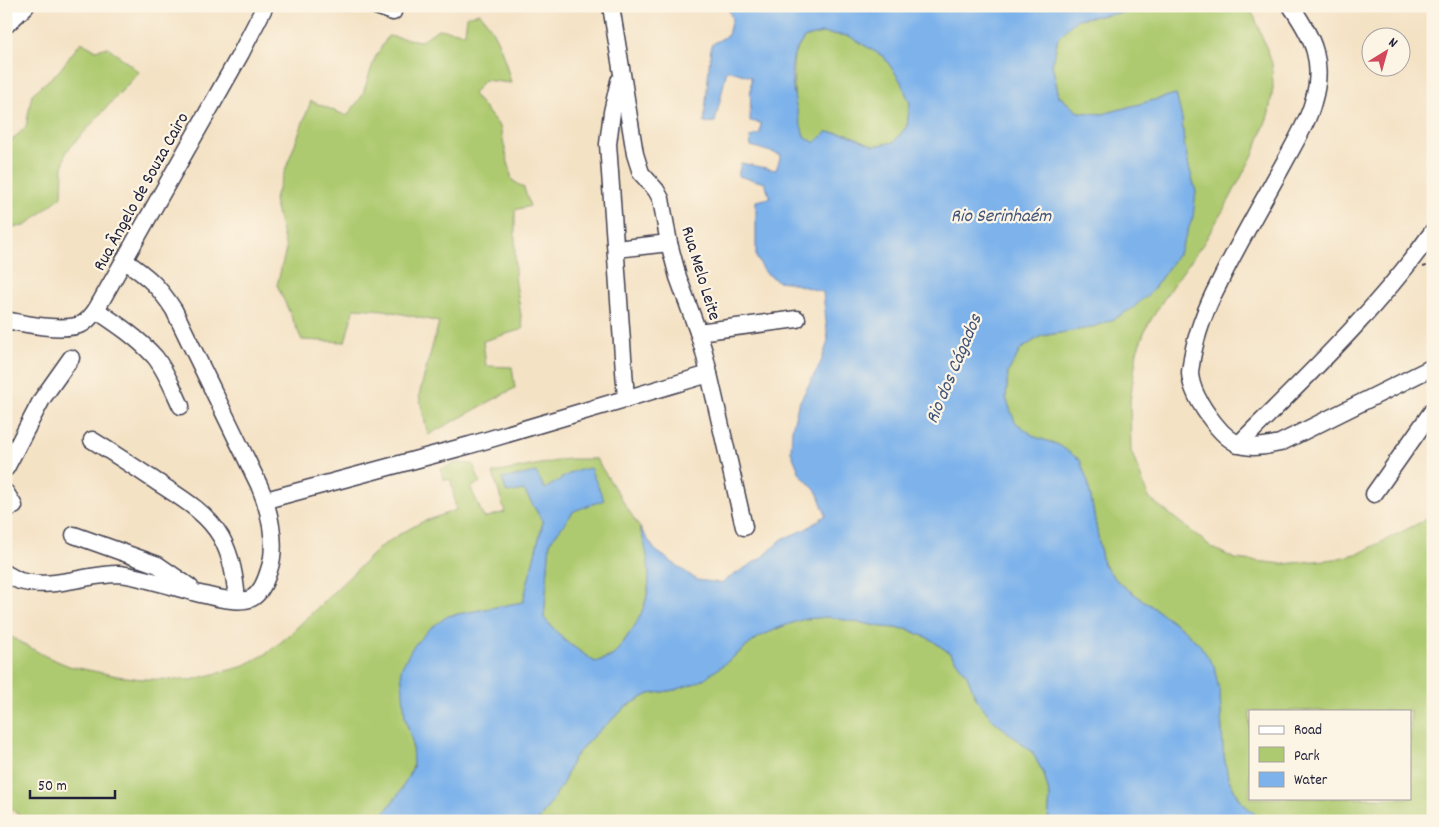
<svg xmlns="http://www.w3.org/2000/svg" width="1439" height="827" font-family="Dekko,sans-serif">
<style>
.green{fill:#aeca70;stroke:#687656;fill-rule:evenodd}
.water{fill:#7db2eb;stroke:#506a93;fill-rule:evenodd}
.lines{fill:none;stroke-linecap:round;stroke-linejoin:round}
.minor-casing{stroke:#423f50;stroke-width:19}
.path{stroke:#423f50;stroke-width:2;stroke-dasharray:4 4;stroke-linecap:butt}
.minor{stroke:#fff;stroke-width:16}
.labels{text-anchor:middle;stroke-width:4.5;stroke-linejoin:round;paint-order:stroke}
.street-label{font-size:18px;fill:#22223b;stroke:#fcf5e5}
.water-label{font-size:19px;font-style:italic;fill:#425479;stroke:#fcf5e5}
</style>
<rect width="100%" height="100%" fill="#fcf5e5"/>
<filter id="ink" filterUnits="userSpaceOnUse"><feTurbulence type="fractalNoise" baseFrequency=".02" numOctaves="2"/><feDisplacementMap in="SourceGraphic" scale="10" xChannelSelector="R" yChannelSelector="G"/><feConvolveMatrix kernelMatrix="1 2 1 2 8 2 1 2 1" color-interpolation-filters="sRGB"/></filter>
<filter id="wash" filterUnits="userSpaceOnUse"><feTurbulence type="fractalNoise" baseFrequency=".0096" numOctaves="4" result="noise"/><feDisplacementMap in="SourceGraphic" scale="20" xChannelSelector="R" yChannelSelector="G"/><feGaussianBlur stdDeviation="1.12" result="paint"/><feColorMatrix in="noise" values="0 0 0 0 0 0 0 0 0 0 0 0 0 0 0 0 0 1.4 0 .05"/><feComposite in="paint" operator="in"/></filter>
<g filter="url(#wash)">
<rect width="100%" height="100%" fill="#f4e2c5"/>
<g class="green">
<path d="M 1133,6 L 1248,6 L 1255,18 L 1272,63 L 1273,88 L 1269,113 L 1254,153 L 1228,202 L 1203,244 L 1172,286 L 1146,328 L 1137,351 L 1130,402 L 1131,451 L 1149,498 L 1213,548 L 1235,559 L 1284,564 L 1335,559 L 1360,553 L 1425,520 L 1433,513 L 1433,821 L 1263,821 L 1240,801 L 1228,778 L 1223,749 L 1220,695 L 1200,645 L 1182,628 L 1119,583 L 1103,564 L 1088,482 L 1059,445 L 1035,437 L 1015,422 L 1006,398 L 1008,372 L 1021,349 L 1041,336 L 1090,328 L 1152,291 L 1180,251 L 1196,192 L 1189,167 L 1184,143 L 1182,119 L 1176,94 L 1103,114 L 1078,112 L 1059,96 L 1052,65 L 1058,38 L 1076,19 L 1127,12 ZM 1250,711 L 1410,711 L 1410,798 L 1250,798 Z"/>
<path d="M 480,13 C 498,34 504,56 511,83 L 484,80 L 473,94 L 500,127 L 512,180 L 524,188 L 530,206 L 515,210 L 515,277 L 523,329 L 483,341 L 486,366 L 512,367 L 515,388 L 428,435 L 419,395 L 439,322 L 384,310 L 354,308 L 345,342 L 302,340 L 277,285 L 286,249 L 274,200 L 311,101 L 347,116 L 362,96 L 375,58 L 388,36 L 421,41 L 438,29 L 465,33 L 467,16 Z"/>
<path d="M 821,33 L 849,36 L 884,57 L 900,80 L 910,103 L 907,126 L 894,142 L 874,146 L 847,134 L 826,132 L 815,143 L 804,136 L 795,107 L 793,67 L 794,55 L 804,38 Z"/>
<path d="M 81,42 L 95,50 L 108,47 L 139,72 L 66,152 L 63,168 L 62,196 L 25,226 L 6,228 L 6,161 L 11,141 L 26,127 L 32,94 L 59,71 Z"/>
<path d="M 567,459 L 596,459 L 640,528 L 647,551 L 650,576 L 646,600 L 639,620 L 614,655 L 595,662 L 564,640 L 544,618 L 550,542 L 574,511 L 572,472 L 545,489 L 524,490 L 543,522 L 523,602 L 448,616 L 405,717 L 412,741 L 413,767 L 400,792 L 385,812 L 375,821 L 27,821 L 6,805 L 6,634 L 45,656 L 69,666 L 117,676 L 142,679 L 191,680 L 241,667 L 266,654 L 286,638 L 379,548 L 400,534 L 422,522 L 456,510 L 451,480 L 443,479 L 441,469 L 456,463 L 473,464 L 480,482 L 471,488 L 484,518 L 505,512 L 493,473 Z"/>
<path d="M 829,617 L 883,627 L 907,629 L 930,639 L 951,654 L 967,675 L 976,698 L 992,719 L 1032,752 L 1044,774 L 1050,797 L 1048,821 L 538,821 L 552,801 L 564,781 L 573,759 L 589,740 L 627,706 L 649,694 L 675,690 L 718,669 L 759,637 L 781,627 L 804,619 Z"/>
</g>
<path class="water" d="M 727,6 L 1133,6 L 1127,12 L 1077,19 L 1058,38 L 1052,65 L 1059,96 L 1078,112 L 1103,114 L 1176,94 L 1182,119 L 1184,143 L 1189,167 L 1196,192 L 1193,217 L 1180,251 L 1152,291 L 1133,308 L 1112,320 L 1090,328 L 1041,336 L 1021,349 L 1008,372 L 1006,398 L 1015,422 L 1035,437 L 1059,445 L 1080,460 L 1088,482 L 1103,564 L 1119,583 L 1182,628 L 1200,645 L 1214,666 L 1220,695 L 1223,749 L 1228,778 L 1240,801 L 1263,821 L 1048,821 L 1050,797 L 1044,774 L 1032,752 L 992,719 L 976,698 L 967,675 L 951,654 L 930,639 L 907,629 L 883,627 L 829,617 L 804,619 L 781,627 L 759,637 L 718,669 L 699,682 L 675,690 L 649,694 L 627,706 L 589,740 L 573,759 L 564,781 L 552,801 L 538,821 L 375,821 L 385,812 L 400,792 L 413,767 L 412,741 L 405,717 L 401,669 L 412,648 L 429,629 L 448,616 L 523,602 L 543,522 L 524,490 L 507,493 L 502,479 L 536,472 L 545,489 L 572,472 L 590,468 L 604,500 L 574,511 L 550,542 L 544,618 L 564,640 L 595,662 C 600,660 609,659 613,655 C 619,651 625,640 629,634 C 655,599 652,567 640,528 L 655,550 L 697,580 L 721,583 L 764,556 L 782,539 L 806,529 L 826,515 L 817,492 L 800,474 L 791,452 L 792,429 L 798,405 L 821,362 L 828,341 L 823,292 L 787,282 L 777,281 L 765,272 L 756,257 L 756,201 L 770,198 L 765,183 L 738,176 L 741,163 L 776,170 L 781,155 L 751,146 L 750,137 L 760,134 L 761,123 L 750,121 L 751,77 L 727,70 L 715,122 L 704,123 L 711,45 L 728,35 L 732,18 ZM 821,33 L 849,36 L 884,57 L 900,80 L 910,103 L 907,126 L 894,142 L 874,146 L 847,134 L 826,132 L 815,143 L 804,136 C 798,116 787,75 794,55 C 796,49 801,43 804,38 Z"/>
</g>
<g filter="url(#ink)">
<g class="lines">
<g class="minor-casing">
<g id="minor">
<path d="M 376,6 L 393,12"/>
<path d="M 611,6 L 635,154 L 641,173 L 656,190 L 661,199 L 669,243 L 678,277 L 698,332 L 704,352 L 744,527"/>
<path d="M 1291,6 C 1313,38 1325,62 1313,102 C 1308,122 1294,144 1284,163 C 1262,203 1239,242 1219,283 C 1206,308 1197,330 1192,358 C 1192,362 1190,368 1190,373 C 1191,391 1203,409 1214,423 C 1235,450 1249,450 1280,443 L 1433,367"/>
<path d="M 6,25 L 26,6"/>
<path d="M 619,81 L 612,112 L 608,144 L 626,399"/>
<path d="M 616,249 L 669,243"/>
<path d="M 96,310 C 117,324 138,338 155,357 C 166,371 173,389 181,406"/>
<path d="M 6,320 C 25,324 64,332 82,324 C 88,321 92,315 96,310 L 241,53 L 265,6"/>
<path d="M 698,332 L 797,319"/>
<path d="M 92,440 C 113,453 133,466 154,480 C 178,496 206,511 221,537 C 232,557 235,578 237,600"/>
<path d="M 1238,445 C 1305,378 1378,309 1433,231"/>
<path d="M 6,468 L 42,399 L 71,358"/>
<path d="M 6,493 L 14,506"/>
<path d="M 1374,494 L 1433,410"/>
<path d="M 266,500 L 470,445 L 709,374"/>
<path d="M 74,535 L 158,565 L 190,587"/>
<path d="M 6,574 C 11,576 15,579 20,581 C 50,590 87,574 118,574 C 148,575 230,610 252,598 C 261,593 266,580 269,570 C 278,545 269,508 259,485 L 174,310 C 158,285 148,277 124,260"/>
</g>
</g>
<path class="path" d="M 1423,267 L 1433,264"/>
<use href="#minor" class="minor"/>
</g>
</g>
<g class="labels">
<g class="street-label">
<text transform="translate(140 191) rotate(-61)" y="6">Rua Ângelo de Souza Cairo</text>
<text transform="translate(702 273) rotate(73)" y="6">Rua Melo Leite</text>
</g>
<g class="water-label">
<text x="1001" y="221">Rio Serinhaém</text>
<text transform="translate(952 368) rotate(-67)" y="7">Rio dos Cágados</text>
</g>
</g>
<rect width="1439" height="827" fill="none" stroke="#fcf5e5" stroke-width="25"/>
<rect x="1249" y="710" width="162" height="90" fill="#fcf5e5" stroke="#a5a1a1"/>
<rect x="1259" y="726" width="25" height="8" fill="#ffffff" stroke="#a5a1a1"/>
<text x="1294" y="734" font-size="15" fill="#22223b">Road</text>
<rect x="1259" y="747" width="25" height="15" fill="#aeca70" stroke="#a5a1a1"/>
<text x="1294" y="760" font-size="15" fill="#22223b">Park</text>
<rect x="1259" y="772" width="25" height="15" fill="#7db2eb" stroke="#a5a1a1"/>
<text x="1294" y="784" font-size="15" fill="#22223b">Water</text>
<g transform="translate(1386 52) rotate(37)"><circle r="24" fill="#fcf5e5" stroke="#a5a1a1"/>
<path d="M0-4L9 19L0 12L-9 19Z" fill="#d1495b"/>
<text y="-8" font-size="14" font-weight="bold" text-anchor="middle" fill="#22223b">N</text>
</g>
<path d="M30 790v8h85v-8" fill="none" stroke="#22223b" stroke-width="2.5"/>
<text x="38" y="790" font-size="15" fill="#22223b" stroke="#fcf5e5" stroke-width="4" paint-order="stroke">50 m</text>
</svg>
